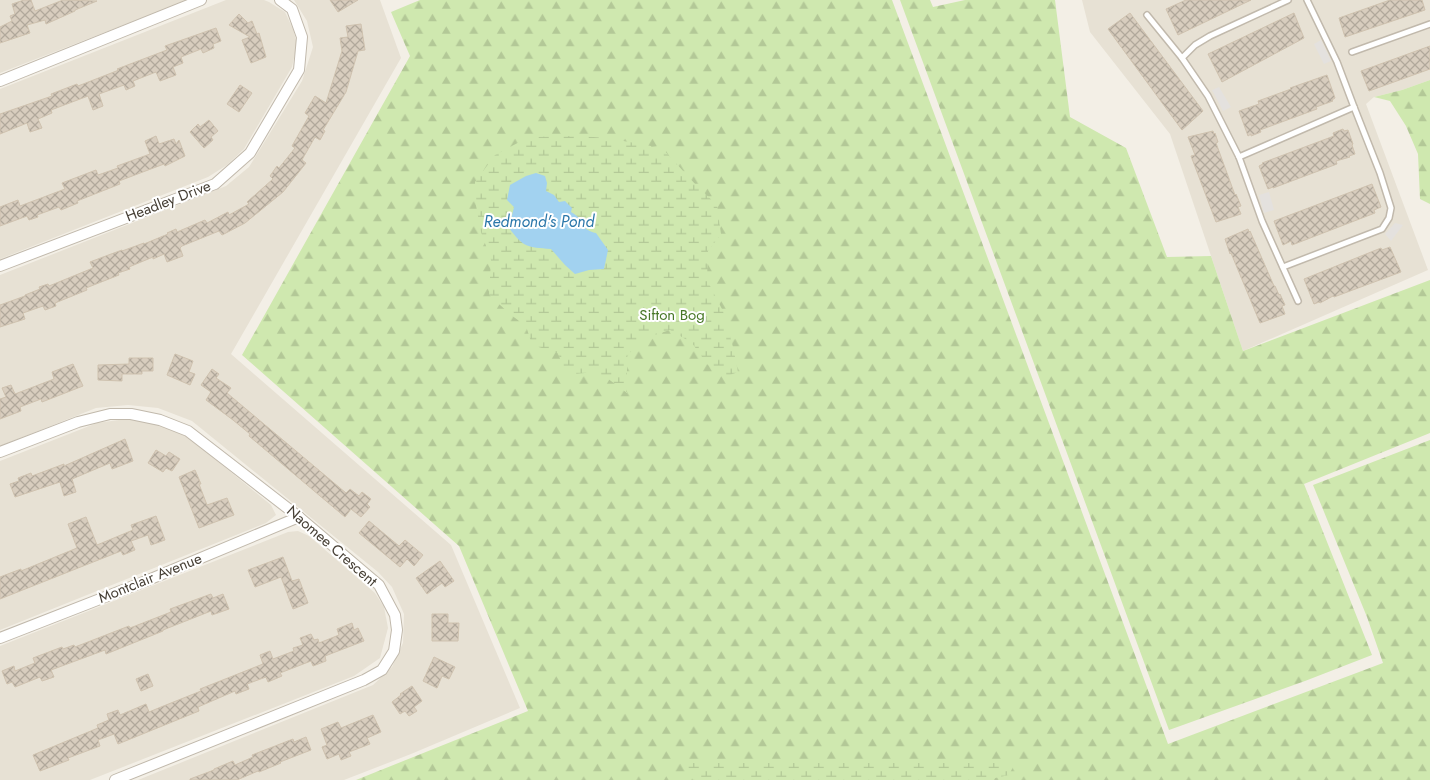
<svg xmlns="http://www.w3.org/2000/svg" width="1430" height="780" font-family="Jost,sans-serif">
<style>
.residential{fill:#e7e1d4}
.forest{fill:url(#forest-firs)}
.wetland{fill:url(#wetland-marsh)}
.parking{fill:#e4e1de}
.water{fill:#a2d2f0}
.building{fill:url(#building-cross-hatch);stroke:#cfc2af}
.lines{fill:none;stroke-linecap:round;stroke-linejoin:round}
.lane-casing{stroke:#c1b9ac;stroke-width:8}
.street-casing{stroke:#c1b9ac;stroke-width:12}
.lane{stroke:#fff;stroke-width:5}
.street{stroke:#fff;stroke-width:10}
.labels{text-anchor:middle;stroke-width:4;stroke-linejoin:round;paint-order:stroke}
.street-label{font-size:15px;fill:#463f35;stroke:#fff}
.park-label{font-size:15px;fill:#487828;stroke:#fff}
.water-label{font-size:16px;font-style:italic;fill:#2d78aa;stroke:#fff}
</style>
<defs>
<pattern id="forest-firs" width="22" height="20" patternUnits="userSpaceOnUse" patternTransform="scale(1.25)"><rect width="22" height="20" fill="#cfe8af"/><path d="M5 1l3.5 6h-7zM16 11l3.5 6h-7z" fill="#b3c897"/></pattern>
<pattern id="wetland-marsh" width="20" height="14" patternUnits="userSpaceOnUse" patternTransform="scale(1.25)"><rect width="20" height="14" fill="#cfe8af"/><path d="M1 5h8M5 5V1M11 12h8M15 12V8" fill="none" stroke="#b3c897"/></pattern>
<pattern id="building-cross-hatch" width="8" height="8" patternUnits="userSpaceOnUse" patternTransform="scale(1.25)"><rect width="8" height="8" fill="#d8cdbe"/><path d="M0 0l8 8M0 8l8-8" fill="none" stroke="#b1a89b"/></pattern>
</defs>
<rect width="100%" height="100%" fill="#f3efe6"/>
<g class="residential">
<path d="M 0,0 L 188,0 L 0,73 Z"/>
<path d="M 226,0 L 264,0 L 269,2 L 285,12 L 293,29 L 297,44 L 292,67 L 244,149 L 227,165 L 208,177 L 0,259 L 0,89 Z"/>
<path d="M 294,0 L 380,0 L 401,58 L 231,354 L 451,545 L 520,708 L 411,754 L 344,780 L 138,780 L 373,685 L 392,667 L 403,643 L 404,614 L 392,587 L 378,572 L 192,421 L 158,408 L 128,405 L 96,408 L 0,446 L 0,275 L 226,186 L 249,167 L 302,81 L 313,47 L 307,21 Z"/>
<path d="M 1082,0 L 1430,0 L 1430,80 L 1402,90 L 1374,97 L 1366,104 L 1428,270 L 1243,351 L 1170,134 L 1090,32 Z"/>
<path d="M 126,419 L 156,424 L 187,436 L 271,505 L 276,515 L 266,523 L 0,630 L 0,461 L 97,423 Z"/>
<path d="M 298,531 L 309,536 L 375,593 L 384,607 L 388,628 L 380,658 L 354,676 L 90,780 L 0,780 L 0,646 L 288,532 Z"/>
</g>
<g class="forest">
<path d="M 420,0 L 892,0 L 1168,744 L 1383,663 L 1367,617 L 1313,485 L 1430,440 L 1430,780 L 356,780 L 528,711 L 459,546 L 242,355 L 410,56 L 391,12 Z"/>
<path d="M 900,0 L 930,0 L 933,7 L 965,0 L 1055,0 L 1070,117 L 1126,148 L 1167,257 L 1211,256 L 1243,351 L 1430,280 L 1430,433 L 1304,484 L 1372,655 L 1305,681 L 1169,730 Z"/>
<path d="M 1430,80 L 1430,204 L 1420,199 L 1418,154 L 1406,126 L 1390,101 L 1374,97 L 1402,90 Z"/>
</g>
<g class="wetland">
<path d="M 579,136 L 607,138 L 662,148 L 696,185 L 717,205 L 721,234 L 708,251 L 707,280 L 723,311 L 733,347 L 738,372 L 725,377 L 707,364 L 692,343 L 670,330 L 639,340 L 627,357 L 627,393 L 607,378 L 594,372 L 566,375 L 558,353 L 532,345 L 526,326 L 511,315 L 489,295 L 491,260 L 481,232 L 475,200 L 475,182 L 495,155 L 529,137 Z"/>
<path d="M 684,763 L 1015,763 L 1009,775 L 986,780 L 693,780 Z"/>
</g>
<g class="parking">
<path d="M 1321,40 L 1331,61 L 1324,64 L 1314,44 Z"/>
<path d="M 1219,87 L 1231,107 L 1223,111 L 1212,90 Z"/>
<path d="M 1269,192 L 1274,210 L 1264,213 L 1259,195 Z"/>
<path d="M 1395,223 L 1403,225 L 1391,241 L 1385,234 Z"/>
</g>
<path class="water" d="M 536,173 L 545,176 L 547,183 L 546,191 L 554,195 L 559,202 L 565,201 L 572,208 L 571,212 C 574,214 576,215 578,217 C 586,225 582,230 596,233 L 608,250 L 604,269 L 589,270 L 575,274 L 565,265 L 551,249 C 527,247 524,248 509,228 L 514,207 L 507,200 L 510,185 L 526,176 Z"/>
<g class="building">
<path d="M 24,0 L 31,0 L 35,11 L 63,0 L 97,1 L 75,10 L 75,11 L 46,24 L 45,20 L 27,25 L 30,33 L 0,43 L 0,27 L 12,21 L 10,16 L 15,14 L 12,4 Z"/>
<path d="M 330,0 L 358,0 L 338,12 Z"/>
<path d="M 1186,0 L 1251,0 L 1178,35 L 1166,9 Z"/>
<path d="M 1390,0 L 1422,0 L 1425,10 L 1345,37 L 1339,18 Z"/>
<path d="M 1130,13 L 1203,111 L 1182,130 L 1108,29 Z"/>
<path d="M 1294,13 L 1304,38 L 1222,82 L 1208,54 Z"/>
<path d="M 239,14 L 248,23 L 252,21 L 257,34 L 259,33 L 266,57 L 251,63 L 242,40 L 250,37 L 229,25 Z"/>
<path d="M 361,24 L 365,50 L 358,51 L 346,92 L 323,130 L 325,131 L 320,140 L 315,137 L 303,158 L 302,160 L 306,163 L 283,192 L 245,223 L 224,234 L 222,235 L 219,231 L 182,246 L 180,248 L 183,256 L 167,262 L 164,254 L 153,259 L 153,257 L 129,267 L 130,269 L 118,273 L 119,275 L 86,288 L 87,290 L 55,303 L 56,306 L 45,310 L 43,306 L 23,313 L 25,319 L 0,327 L 0,305 L 25,296 L 25,295 L 40,289 L 39,287 L 48,284 L 49,286 L 93,268 L 90,262 L 103,257 L 122,250 L 122,251 L 144,243 L 144,244 L 168,234 L 167,233 L 176,229 L 177,232 L 205,220 L 207,223 L 228,212 L 229,215 L 249,204 L 247,202 L 273,179 L 270,176 L 277,166 L 279,168 L 295,148 L 292,146 L 309,116 L 305,113 L 315,96 L 326,103 L 342,51 L 340,38 L 348,37 L 346,26 Z"/>
<path d="M 216,28 L 221,41 L 213,44 L 214,48 L 203,53 L 201,49 L 181,57 L 183,63 L 173,67 L 176,75 L 160,81 L 156,72 L 133,81 L 135,86 L 126,90 L 124,85 L 99,94 L 103,106 L 93,110 L 88,96 L 51,110 L 52,113 L 38,119 L 42,128 L 30,132 L 27,123 L 0,134 L 0,114 L 52,96 L 51,94 L 77,84 L 78,86 L 119,70 L 117,69 L 167,50 L 165,46 Z"/>
<path d="M 1430,46 L 1430,69 L 1369,91 L 1361,71 Z"/>
<path d="M 1327,75 L 1335,98 L 1332,100 L 1333,101 L 1316,107 L 1317,109 L 1260,130 L 1261,132 L 1251,136 L 1251,134 L 1248,136 L 1239,111 L 1259,104 L 1258,101 L 1291,89 L 1290,88 Z"/>
<path d="M 240,85 L 252,93 L 239,112 L 227,104 Z"/>
<path d="M 209,120 L 218,131 L 211,137 L 213,140 L 204,148 L 190,132 L 198,124 L 200,127 Z"/>
<path d="M 1343,129 L 1344,131 L 1348,130 L 1353,144 L 1352,145 L 1355,154 L 1349,156 L 1350,157 L 1336,161 L 1337,164 L 1273,188 L 1273,187 L 1268,189 L 1259,166 L 1263,164 L 1262,163 L 1334,136 L 1333,133 Z"/>
<path d="M 1213,131 L 1214,134 L 1215,133 L 1218,142 L 1216,143 L 1235,195 L 1236,194 L 1241,206 L 1238,207 L 1241,214 L 1216,222 L 1191,156 L 1195,155 L 1188,137 Z"/>
<path d="M 156,136 L 159,144 L 174,139 L 176,144 L 179,140 L 185,156 L 165,166 L 164,164 L 119,181 L 120,184 L 77,201 L 78,203 L 61,210 L 59,207 L 37,215 L 38,217 L 29,220 L 27,216 L 0,226 L 0,207 L 18,200 L 20,206 L 65,189 L 62,183 L 96,170 L 98,175 L 118,168 L 117,166 L 150,154 L 145,141 Z"/>
<path d="M 1372,184 L 1381,207 L 1374,210 L 1375,213 L 1292,245 L 1291,241 L 1283,245 L 1274,221 Z"/>
<path d="M 1248,229 L 1249,232 L 1250,231 L 1274,286 L 1275,286 L 1279,295 L 1280,294 L 1285,305 L 1282,306 L 1285,314 L 1260,323 L 1231,253 L 1230,254 L 1225,239 Z"/>
<path d="M 1390,247 L 1401,272 L 1334,297 L 1333,296 L 1320,303 L 1319,302 L 1314,304 L 1304,279 L 1381,248 L 1382,250 Z"/>
<path d="M 175,354 L 193,361 L 189,372 L 195,374 L 190,385 L 167,375 Z"/>
<path d="M 129,358 L 153,358 L 153,371 L 142,371 L 142,374 L 122,374 L 122,381 L 98,380 L 98,365 L 129,364 Z"/>
<path d="M 73,364 L 83,386 L 42,402 L 41,399 L 20,407 L 21,411 L 0,419 L 0,399 L 6,397 L 2,388 L 11,385 L 15,394 L 54,379 L 52,372 Z"/>
<path d="M 212,369 L 219,374 L 216,378 L 231,388 L 227,393 L 346,493 L 350,489 L 359,496 L 362,492 L 371,499 L 367,504 L 370,507 L 361,517 L 351,509 L 345,517 L 249,436 L 250,434 L 233,420 L 206,400 L 211,392 L 201,385 Z"/>
<path d="M 125,439 L 133,461 L 112,469 L 110,463 L 72,479 L 76,492 L 64,496 L 60,482 L 15,497 L 10,484 L 19,481 L 18,478 L 31,473 L 32,476 L 64,464 L 64,466 Z"/>
<path d="M 156,450 L 166,456 L 169,452 L 180,459 L 172,471 L 166,468 L 163,472 L 148,463 Z"/>
<path d="M 195,470 L 201,484 L 199,484 L 207,505 L 227,498 L 234,515 L 199,528 L 179,477 Z"/>
<path d="M 156,516 L 165,540 L 151,545 L 148,535 L 131,541 L 135,550 L 123,555 L 121,551 L 0,599 L 0,577 L 21,569 L 21,571 L 77,548 L 68,524 L 86,517 L 97,545 L 133,530 L 131,525 Z"/>
<path d="M 369,521 L 399,546 L 405,540 L 423,555 L 414,566 L 407,559 L 400,567 L 359,533 Z"/>
<path d="M 283,557 L 292,581 L 299,579 L 308,603 L 293,609 L 281,577 L 255,587 L 248,570 Z"/>
<path d="M 440,561 L 454,581 L 445,587 L 442,583 L 427,594 L 416,578 Z"/>
<path d="M 211,594 L 213,598 L 223,594 L 229,609 L 212,615 L 211,611 L 163,630 L 163,631 L 106,654 L 105,650 L 51,670 L 54,677 L 42,681 L 40,677 L 15,687 L 12,682 L 7,684 L 2,671 L 14,666 L 15,671 L 35,663 L 33,658 L 54,650 L 62,647 L 63,649 L 74,645 L 75,647 L 129,626 L 130,628 L 171,612 L 170,609 Z"/>
<path d="M 432,614 L 448,614 L 448,623 L 459,623 L 458,641 L 432,641 Z"/>
<path d="M 352,623 L 354,630 L 358,628 L 364,641 L 325,656 L 326,661 L 313,666 L 311,661 L 280,673 L 282,676 L 268,682 L 266,677 L 247,684 L 249,689 L 236,694 L 235,691 L 198,707 L 199,711 L 118,744 L 114,734 L 98,740 L 100,746 L 68,758 L 69,760 L 40,771 L 33,755 L 98,728 L 97,725 L 109,720 L 107,714 L 118,710 L 120,715 L 146,704 L 149,712 L 161,707 L 201,691 L 200,689 L 263,664 L 260,655 L 270,651 L 273,659 L 294,651 L 293,648 L 303,645 L 300,638 L 311,634 L 314,640 L 318,639 L 319,643 L 339,635 L 337,629 Z"/>
<path d="M 434,657 L 455,667 L 449,679 L 442,676 L 437,688 L 423,681 Z"/>
<path d="M 148,674 L 153,686 L 141,691 L 136,679 Z"/>
<path d="M 412,686 L 422,701 L 414,707 L 417,711 L 409,716 L 405,711 L 400,714 L 392,702 L 401,695 L 400,694 Z"/>
<path d="M 373,715 L 381,732 L 367,738 L 370,744 L 349,752 L 351,756 L 341,760 L 339,754 L 327,759 L 322,747 L 327,745 L 321,729 L 338,722 L 341,728 Z"/>
<path d="M 306,737 L 311,750 L 280,762 L 281,763 L 259,772 L 258,771 L 237,780 L 190,780 L 190,779 L 214,770 L 214,769 L 233,761 L 235,765 L 253,757 L 252,755 L 293,739 L 294,742 Z"/>
</g>
<g class="lines">
<g class="lane-casing">
<g id="lane">
<path d="M 1147,15 L 1182,58 L 1195,45 L 1210,36 L 1288,0"/>
<path d="M 1352,52 L 1430,24"/>
<path d="M 1182,58 L 1208,96 L 1239,157 L 1354,107 L 1337,62 L 1307,0"/>
<path d="M 1239,157 L 1262,221 L 1298,301"/>
<path d="M 1283,267 L 1382,229 L 1389,218 L 1391,208 L 1380,173 L 1354,107"/>
</g>
</g>
<g class="street-casing">
<g id="street">
<path d="M 0,81 L 201,0"/>
<path d="M 0,266 L 215,184 L 250,153 L 299,70 L 302,37 L 292,9 L 280,0"/>
<path d="M 0,452 L 78,422 L 110,414 L 131,414 L 160,420 L 188,431 L 299,517 L 379,585 L 395,615 L 397,630 L 394,651 L 382,670 L 364,680 L 115,780"/>
<path d="M 0,638 L 141,583 L 299,517"/>
</g>
</g>
<use href="#lane" class="lane"/>
<use href="#street" class="street"/>
</g>
<g class="labels">
<g class="street-label">
<text transform="translate(168 201) rotate(-21)" y="5">Headley Drive</text>
<text transform="translate(332 546) rotate(41)" y="5">Naomee Crescent</text>
<text transform="translate(150 578) rotate(-22)" y="5">Montclair Avenue</text>
</g>
<g class="park-label">
<text x="672" y="320">Sifton Bog</text>
</g>
<g class="water-label">
<text x="539" y="227">Redmond's Pond</text>
</g>
</g>
</svg>
